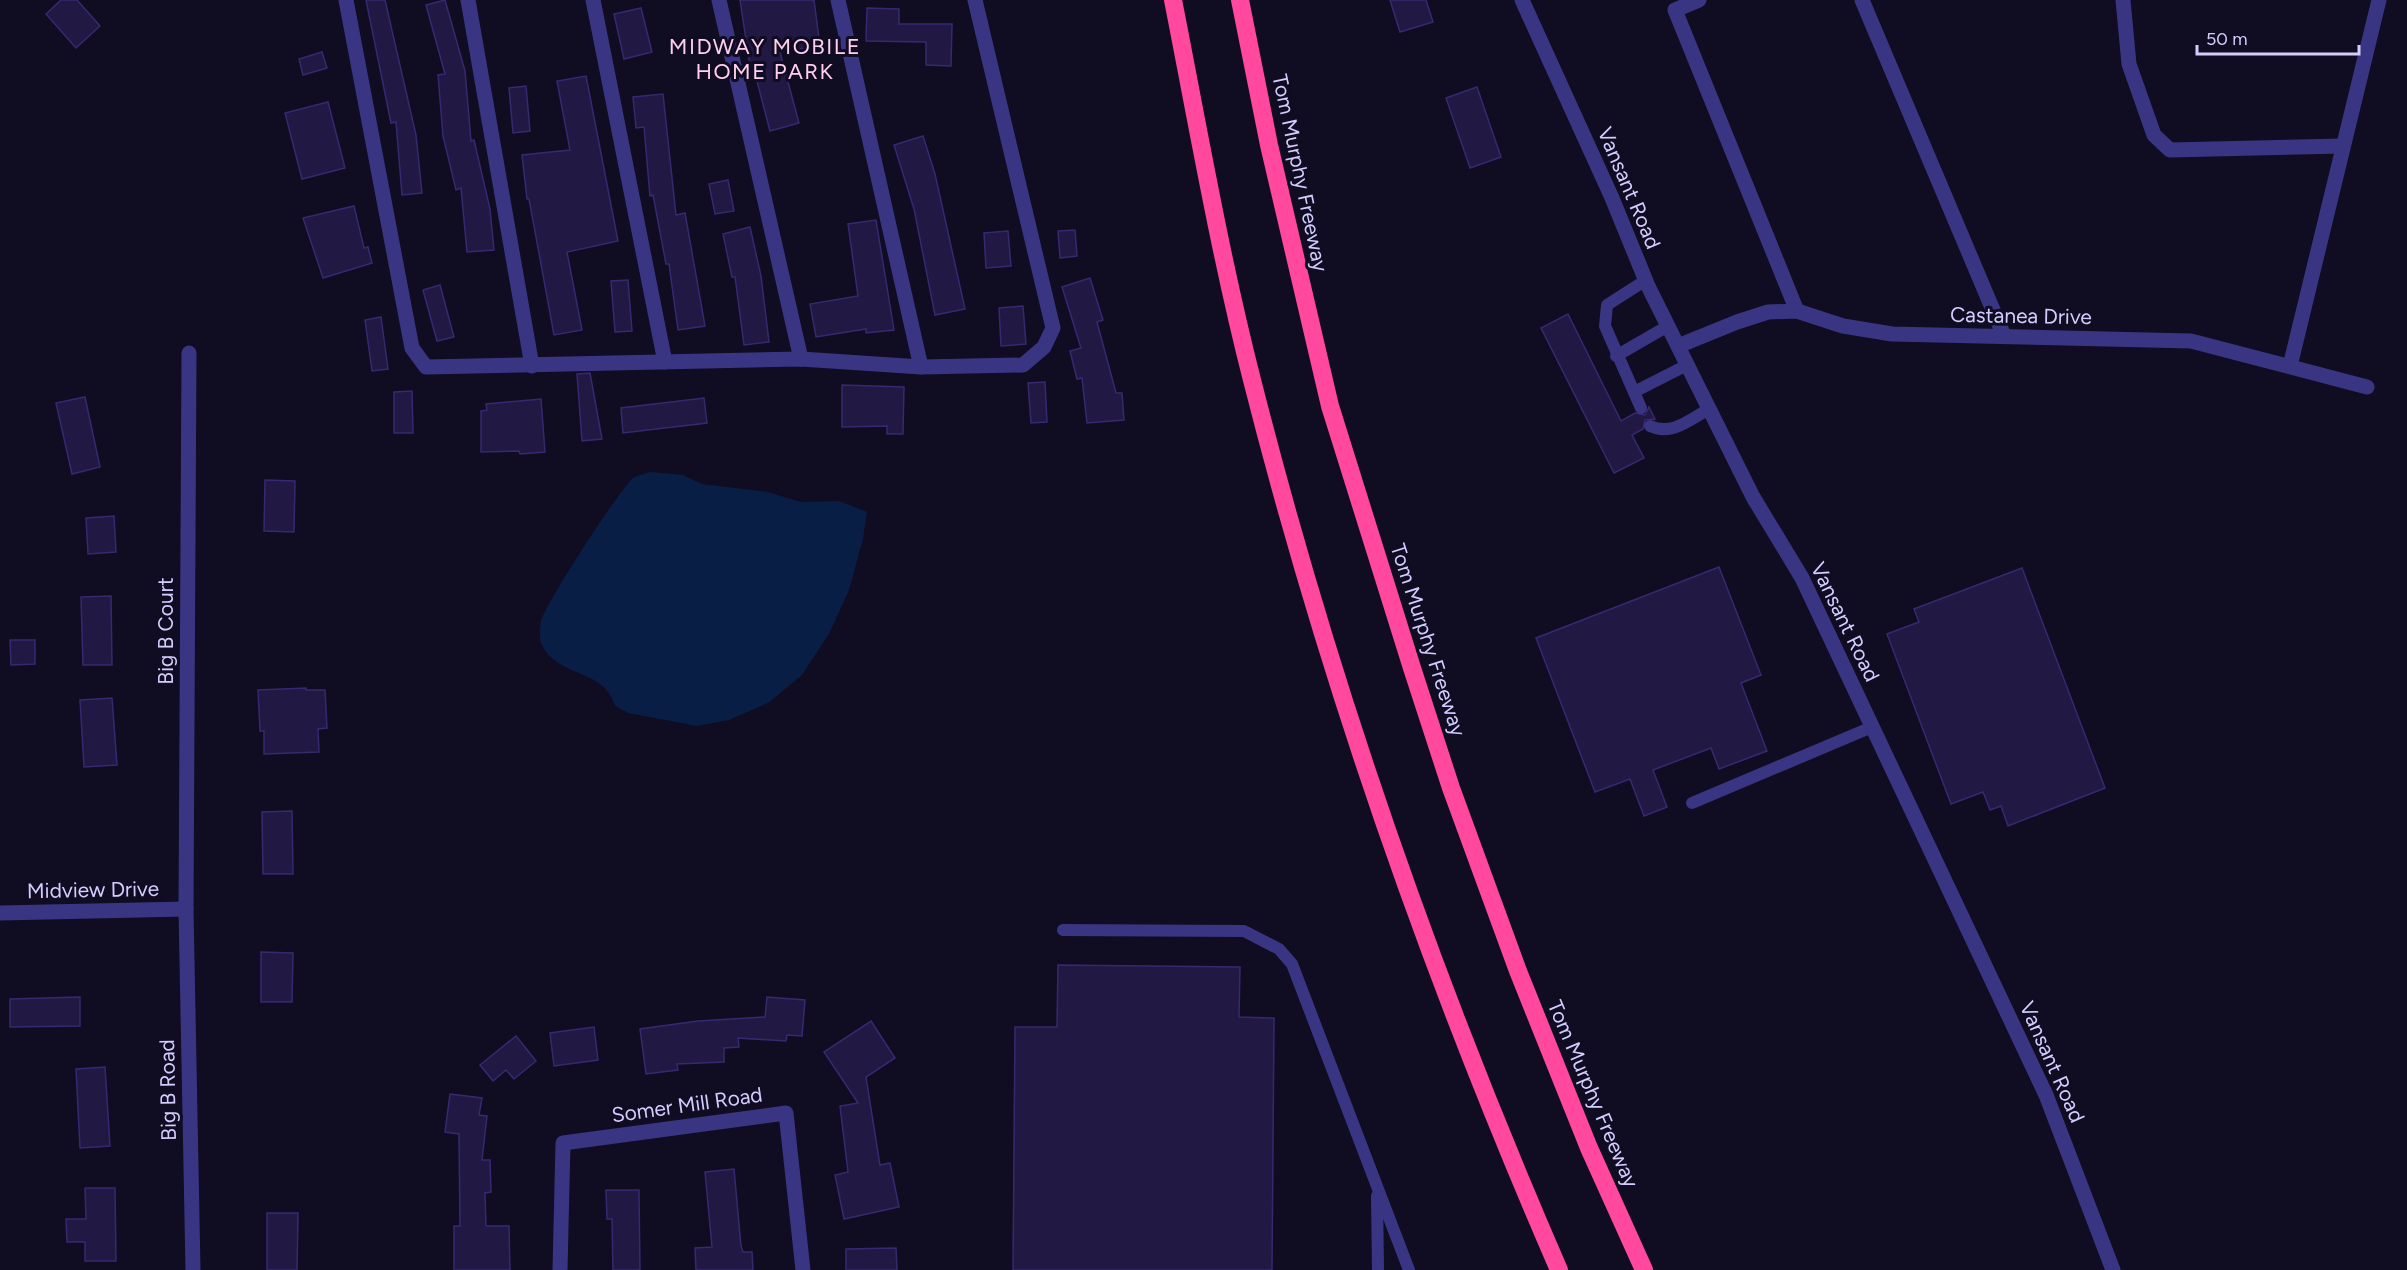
<svg xmlns="http://www.w3.org/2000/svg" width="2407" height="1270" font-family="Figtree,sans-serif">
<style>
.water{fill:#091e44}
.building{fill:#211843;stroke:#372970;stroke-width:1.5}
.lines{fill:none;stroke-linecap:round;stroke-linejoin:round}
.service{stroke:#393583;stroke-width:12}
.minor{stroke:#393583;stroke-width:15}
.motorway{stroke:#ff489e;stroke-width:18}
.labels{text-anchor:middle;stroke-width:6;stroke-linejoin:round;paint-order:stroke}
.street-label{font-size:21px;fill:#d3cdff;stroke:#100c22}
.neighbourhood-label{font-size:22px;letter-spacing:1.5px;fill:#ffcfed;stroke:#100c22}
</style>
<rect width="100%" height="100%" fill="#100c22"/>
<path class="water" d="M 650,472 L 683,475 L 702,484 L 768,492 L 801,502 L 839,501 L 867,512 L 863,539 L 849,590 L 830,632 L 802,675 L 768,703 L 729,720 L 697,726 L 628,713 L 615,706 C 604,667 557,679 541,643 C 539,639 540,626 541,621 C 546,603 619,490 633,478 C 638,475 645,474 650,472 Z"/>
<g class="building">
<path d="M 61,0 L 77,0 L 100,26 L 76,48 L 46,14 Z"/>
<path d="M 366,0 L 385,0 L 416,135 L 422,193 L 402,195 L 396,122 L 391,123 Z"/>
<path d="M 445,0 L 465,71 L 471,141 L 474,140 L 490,209 L 494,250 L 467,252 L 461,188 L 456,190 L 443,136 L 438,75 L 445,74 L 426,5 Z"/>
<path d="M 740,0 L 814,0 L 820,46 L 780,52 L 799,123 L 770,131 L 753,66 L 750,66 Z"/>
<path d="M 1390,0 L 1426,0 L 1433,22 L 1400,32 Z"/>
<path d="M 641,8 L 652,52 L 624,59 L 614,14 Z"/>
<path d="M 867,8 L 899,9 L 899,24 L 952,24 L 951,66 L 926,65 L 926,42 L 866,41 Z"/>
<path d="M 322,52 L 327,68 L 303,75 L 299,59 Z"/>
<path d="M 586,76 L 618,241 L 567,252 L 582,330 L 554,335 L 529,199 L 527,199 L 522,155 L 570,150 L 557,81 Z"/>
<path d="M 526,86 L 530,131 L 513,133 L 509,88 Z"/>
<path d="M 1477,87 L 1501,157 L 1470,168 L 1446,98 Z"/>
<path d="M 663,94 L 676,215 L 685,213 L 705,326 L 678,330 L 669,264 L 666,264 L 653,195 L 650,196 L 644,127 L 636,128 L 633,97 Z"/>
<path d="M 328,102 L 345,168 L 302,179 L 285,113 Z"/>
<path d="M 923,136 L 935,174 L 965,309 L 935,315 L 914,209 L 894,145 Z"/>
<path d="M 728,180 L 734,211 L 715,214 L 709,184 Z"/>
<path d="M 354,206 L 364,248 L 368,247 L 372,263 L 323,278 L 303,218 Z"/>
<path d="M 876,220 L 894,330 L 866,333 L 866,329 L 816,337 L 810,304 L 858,296 L 848,224 Z"/>
<path d="M 750,227 L 761,276 L 769,342 L 744,345 L 735,277 L 732,277 L 723,234 Z"/>
<path d="M 1075,230 L 1077,256 L 1060,258 L 1058,231 Z"/>
<path d="M 1008,231 L 1011,266 L 986,268 L 984,233 Z"/>
<path d="M 1090,278 L 1103,320 L 1097,322 L 1116,393 L 1122,393 L 1124,420 L 1087,423 L 1082,378 L 1077,379 L 1070,351 L 1081,348 L 1062,287 Z"/>
<path d="M 628,280 L 632,331 L 615,332 L 611,281 Z"/>
<path d="M 440,285 L 454,337 L 437,341 L 423,290 Z"/>
<path d="M 1023,306 L 1026,344 L 1001,346 L 999,308 Z"/>
<path d="M 1568,314 L 1621,421 L 1635,413 L 1645,415 L 1649,407 L 1655,419 L 1645,420 L 1643,429 L 1632,435 L 1644,458 L 1614,473 L 1541,328 Z"/>
<path d="M 381,317 L 388,369 L 372,371 L 365,320 Z"/>
<path d="M 590,373 L 602,439 L 582,441 L 577,374 Z"/>
<path d="M 1045,382 L 1047,422 L 1031,423 L 1028,383 Z"/>
<path d="M 842,385 L 904,387 L 903,434 L 887,434 L 887,426 L 842,427 Z"/>
<path d="M 412,391 L 413,433 L 394,433 L 394,392 Z"/>
<path d="M 85,397 L 100,467 L 72,474 L 56,403 Z"/>
<path d="M 704,398 L 707,423 L 623,433 L 621,408 Z"/>
<path d="M 541,399 L 545,452 L 520,454 L 519,451 L 481,452 L 481,411 L 487,410 L 486,404 Z"/>
<path d="M 265,480 L 295,481 L 294,532 L 264,531 Z"/>
<path d="M 114,516 L 116,552 L 88,554 L 86,518 Z"/>
<path d="M 1719,567 L 1761,675 L 1741,683 L 1767,751 L 1719,769 L 1711,748 L 1653,770 L 1667,807 L 1644,816 L 1630,779 L 1595,792 L 1536,638 Z"/>
<path d="M 2022,568 L 2105,788 L 2008,826 L 2001,806 L 1990,810 L 1983,792 L 1951,804 L 1887,634 L 1919,622 L 1914,609 Z"/>
<path d="M 111,596 L 112,665 L 83,665 L 81,597 Z"/>
<path d="M 10,640 L 35,640 L 35,664 L 11,665 Z"/>
<path d="M 306,688 L 306,690 L 325,690 L 327,728 L 318,729 L 319,752 L 264,754 L 264,731 L 260,731 L 258,690 Z"/>
<path d="M 112,698 L 117,765 L 84,767 L 80,700 Z"/>
<path d="M 292,811 L 293,874 L 263,874 L 262,812 Z"/>
<path d="M 261,952 L 293,953 L 292,1002 L 261,1002 Z"/>
<path d="M 1058,965 L 1240,967 L 1239,1017 L 1274,1018 L 1272,1270 L 1013,1270 L 1015,1027 L 1057,1027 Z"/>
<path d="M 80,997 L 80,1026 L 10,1027 L 10,999 Z"/>
<path d="M 767,997 L 805,1000 L 802,1036 L 787,1035 L 786,1041 L 738,1038 L 739,1047 L 724,1048 L 724,1062 L 677,1064 L 678,1070 L 646,1074 L 640,1029 L 698,1021 L 765,1017 Z"/>
<path d="M 871,1021 L 895,1058 L 866,1077 L 880,1165 L 890,1163 L 899,1207 L 844,1219 L 835,1175 L 848,1172 L 840,1106 L 858,1103 L 824,1052 Z"/>
<path d="M 594,1027 L 598,1060 L 554,1066 L 550,1033 Z"/>
<path d="M 516,1036 L 536,1061 L 514,1079 L 506,1070 L 493,1081 L 480,1065 Z"/>
<path d="M 105,1067 L 110,1146 L 80,1148 L 76,1069 Z"/>
<path d="M 450,1094 L 482,1098 L 479,1115 L 487,1116 L 482,1160 L 490,1160 L 491,1192 L 485,1193 L 486,1226 L 509,1226 L 510,1270 L 454,1270 L 454,1226 L 460,1226 L 459,1134 L 445,1132 Z"/>
<path d="M 734,1169 L 741,1246 L 743,1252 L 752,1252 L 753,1270 L 696,1270 L 695,1248 L 712,1247 L 705,1172 Z"/>
<path d="M 85,1188 L 115,1188 L 116,1261 L 85,1261 L 85,1242 L 67,1242 L 66,1219 L 86,1219 Z"/>
<path d="M 606,1190 L 639,1190 L 640,1270 L 613,1270 L 612,1219 L 607,1219 Z"/>
<path d="M 267,1213 L 298,1213 L 297,1270 L 267,1270 Z"/>
<path d="M 896,1248 L 897,1270 L 846,1270 L 846,1249 Z"/>
</g>
<g class="lines">
<g class="service">
<path d="M 1616,356 L 1668,326"/>
<path d="M 1634,392 L 1687,365"/>
<path d="M 1641,408 L 1605,326 L 1607,305 L 1646,280"/>
<path d="M 1650,426 C 1672,436 1689,420 1709,409"/>
<path d="M 1692,803 L 1872,727"/>
<path d="M 1063,930 L 1244,931 L 1279,949 L 1292,964 L 1409,1270"/>
<path d="M 1377,1196 L 1378,1270"/>
</g>
<g class="minor">
<path d="M 346,0 L 412,348 L 426,367 L 801,359 L 921,367 L 1023,365 L 1044,347 L 1053,328 L 975,0"/>
<path d="M 468,0 L 532,366"/>
<path d="M 593,0 L 665,362"/>
<path d="M 719,0 L 801,359"/>
<path d="M 838,0 L 921,367"/>
<path d="M 1522,0 L 1612,198 L 1648,286 L 1753,497 L 1802,578 L 2046,1095 L 2113,1270"/>
<path d="M 1699,0 L 1675,10 L 1797,311"/>
<path d="M 1862,0 L 2004,336"/>
<path d="M 2123,0 L 2129,64 L 2154,135 L 2170,150 L 2343,146"/>
<path d="M 1678,346 L 1737,322 L 1768,312 L 1797,311 L 1843,326 L 1892,334 L 2191,341 L 2367,387"/>
<path d="M 189,353 L 186,909 L 193,1270"/>
<path d="M 2290,366 L 2379,0"/>
<path d="M 0,913 L 186,909"/>
<path d="M 560,1270 L 563,1143 L 786,1113 L 803,1270"/>
</g>
<g class="motorway">
<path d="M 1173,0 C 1198,127 1220,255 1252,380 C 1329,684 1434,983 1559,1270"/>
<path d="M 1240,0 L 1269,145 L 1330,406 L 1412,668 L 1451,788 L 1518,971 L 1589,1148 L 1644,1270"/>
</g>
</g>
<g class="labels">
<g class="street-label">
<text transform="translate(1300 173) rotate(78)" y="7">Tom Murphy Freeway</text>
<text transform="translate(1629 188) rotate(67)" y="7">Vansant Road</text>
<text transform="translate(2021 316) rotate(1)" y="7">Castanea Drive</text>
<text transform="translate(1845 622) rotate(64)" y="7">Vansant Road</text>
<text transform="translate(166 631) rotate(-90)" y="7">Big B Court</text>
<text transform="translate(1428 640) rotate(72)" y="7">Tom Murphy Freeway</text>
<text transform="translate(93 890) rotate(-1)" y="7">Midview Drive</text>
<text transform="translate(2052 1062) rotate(66)" y="7">Vansant Road</text>
<text transform="translate(168 1090) rotate(-91)" y="7">Big B Road</text>
<text transform="translate(1593 1094) rotate(67)" y="7">Tom Murphy Freeway</text>
<text transform="translate(687 1105) rotate(-8)" y="7">Somer Mill Road</text>
</g>
<g class="neighbourhood-label">
<text x="765" y="54">MIDWAY MOBILE<tspan x="765" dy="25">HOME PARK</tspan></text>
</g>
</g>
<path d="M2197 45v9h162v-9" fill="none" stroke="#d3cdff" stroke-width="3"/>
<text x="2206" y="45" font-size="18" fill="#d3cdff" stroke="#100c22" stroke-width="4.5" paint-order="stroke">50 m</text>
</svg>
